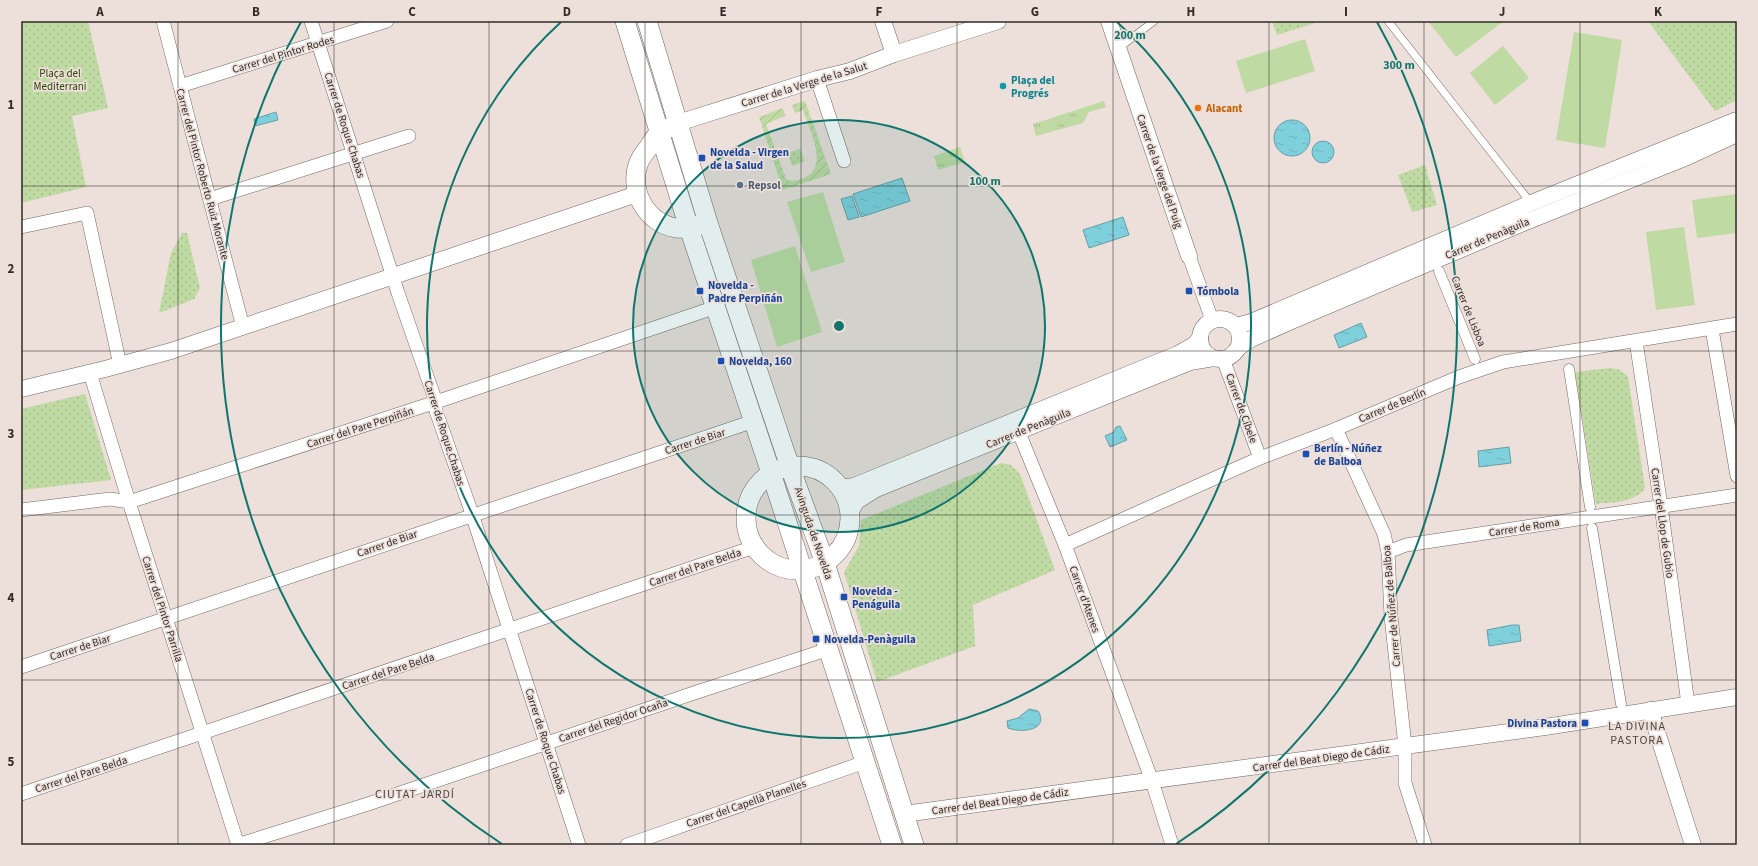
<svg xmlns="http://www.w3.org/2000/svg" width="1758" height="866" font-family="'Source Sans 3',sans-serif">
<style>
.grass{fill:url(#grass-tufts)}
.park{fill:url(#park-dots)}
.garden{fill:url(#garden-furrows)}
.pitch{fill:#bfdaa2}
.water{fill:url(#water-ripples);stroke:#689ea7}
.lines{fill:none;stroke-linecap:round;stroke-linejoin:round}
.service-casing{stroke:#726661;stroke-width:8}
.pedestrian-casing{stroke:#726661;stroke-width:11}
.minor-casing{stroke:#726661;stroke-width:14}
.tertiary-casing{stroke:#726661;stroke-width:17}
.secondary-casing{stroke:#726661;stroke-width:20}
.service{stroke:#fff;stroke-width:7}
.pedestrian{stroke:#fff;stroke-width:10}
.minor{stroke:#fff;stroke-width:13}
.tertiary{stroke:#fff;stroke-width:16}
.secondary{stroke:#fff;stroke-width:19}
.grid{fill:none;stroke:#312b29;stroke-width:1;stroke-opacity:0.55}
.ring{fill:none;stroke:#0f766e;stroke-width:2}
.culture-dot{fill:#0f9aa8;stroke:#eddfd9;stroke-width:1.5}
.food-dot{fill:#e8710a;stroke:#eddfd9;stroke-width:1.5}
.transit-dot{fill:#1a4fb4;stroke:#eddfd9;stroke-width:1.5}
.service-dot{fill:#5c6f8a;stroke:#eddfd9;stroke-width:1.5}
.labels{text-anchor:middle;stroke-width:3.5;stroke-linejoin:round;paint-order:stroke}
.street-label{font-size:11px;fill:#312b29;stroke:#eddfd9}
.park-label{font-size:11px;fill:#2c4304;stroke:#eddfd9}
.culture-label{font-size:11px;font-weight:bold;fill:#0d838f;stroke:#eddfd9;text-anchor:start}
.food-label{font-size:11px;font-weight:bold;fill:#c56008;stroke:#eddfd9;text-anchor:start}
.transit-label{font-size:11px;font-weight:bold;fill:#164399;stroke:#eddfd9;text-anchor:start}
.service-label{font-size:11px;font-weight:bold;fill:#4e5e75;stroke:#eddfd9;text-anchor:start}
.neighbourhood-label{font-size:12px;letter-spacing:1px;fill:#514641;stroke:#eddfd9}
.centre{fill:#0f766e;stroke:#eddfd9;stroke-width:2}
.ring-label{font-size:12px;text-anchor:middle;font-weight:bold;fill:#0f766e;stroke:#eddfd9;stroke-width:3.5;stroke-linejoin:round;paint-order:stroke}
.neatline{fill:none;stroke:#312b29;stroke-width:1.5}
.grid-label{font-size:13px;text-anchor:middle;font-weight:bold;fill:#312b29}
</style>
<defs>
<pattern id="grass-tufts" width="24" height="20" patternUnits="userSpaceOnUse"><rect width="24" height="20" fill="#bfdaa2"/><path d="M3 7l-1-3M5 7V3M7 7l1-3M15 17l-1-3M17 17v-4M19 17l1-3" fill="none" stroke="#a5bb8c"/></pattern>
<pattern id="park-dots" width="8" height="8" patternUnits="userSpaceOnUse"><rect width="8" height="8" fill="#bfdaa2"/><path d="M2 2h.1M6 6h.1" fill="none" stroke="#a5bb8c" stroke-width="1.8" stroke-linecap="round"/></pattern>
<pattern id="garden-furrows" width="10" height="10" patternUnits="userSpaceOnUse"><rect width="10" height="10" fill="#bfdaa2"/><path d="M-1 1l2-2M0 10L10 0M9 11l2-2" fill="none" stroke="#a5bb8c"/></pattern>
<pattern id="water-ripples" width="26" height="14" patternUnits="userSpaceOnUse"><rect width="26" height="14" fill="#7fd0dd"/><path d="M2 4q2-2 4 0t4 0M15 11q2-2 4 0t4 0" fill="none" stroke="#6eb3be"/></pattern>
</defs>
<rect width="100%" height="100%" fill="#eddfd9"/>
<g class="grass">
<path d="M 1104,101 L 1106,107 L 1089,112 L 1083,123 L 1036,136 L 1033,124 Z"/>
<path d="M 960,147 L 965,162 L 938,170 L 934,156 Z"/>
</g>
<g class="park">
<path d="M 21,21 L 88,21 L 108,108 L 72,116 L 86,187 L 21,203 Z"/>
<path d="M 1272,21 L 1315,21 L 1315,23 L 1277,35 Z"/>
<path d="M 1648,21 L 1737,21 L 1737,100 L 1715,111 Z"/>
<path d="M 800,149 L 805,161 L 792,166 L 788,153 Z"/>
<path d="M 1425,165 L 1437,205 L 1412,212 L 1398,175 Z"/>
<path d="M 182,233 L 187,233 L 200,288 L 194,299 L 159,313 L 171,253 Z"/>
<path d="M 1611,368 L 1620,370 L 1628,377 L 1645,488 C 1635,503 1612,502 1596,504 L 1575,372 Z"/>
<path d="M 85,394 L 111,480 L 21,490 L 21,409 Z"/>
<path d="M 1001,463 L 1011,465 L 1020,474 L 1055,570 L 973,605 L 975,646 L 877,682 L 844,572 L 859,546 L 861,520 Z"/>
</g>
<path class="garden" d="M 805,101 L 831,174 L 783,190 L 759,117 L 783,108 L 785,116 L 766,124 L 786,179 C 792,182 797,181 804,178 C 830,167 809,129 803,110 L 795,113 L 792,105 Z"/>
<g class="pitch">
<path d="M 1428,21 L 1504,21 L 1456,57 Z"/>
<path d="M 1574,32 L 1622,40 L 1605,148 L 1556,140 Z"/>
<path d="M 1305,39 L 1315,71 L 1246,93 L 1236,61 Z"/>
<path d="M 1503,46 L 1529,78 L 1495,105 L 1470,73 Z"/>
<path d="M 823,192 L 845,262 L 811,272 L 787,202 Z"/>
<path d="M 1737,194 L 1737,233 L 1697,238 L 1692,200 Z"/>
<path d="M 1684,227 L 1695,305 L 1656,310 L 1646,232 Z"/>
<path d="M 795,246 L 822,332 L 777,347 L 751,260 Z"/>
</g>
<g class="water">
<path d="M 276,112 L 278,120 L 255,126 L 254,119 Z"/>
<circle cx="1292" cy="138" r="18"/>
<circle cx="1323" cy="152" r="11"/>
<path d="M 902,178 L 910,201 L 861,217 L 853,194 Z"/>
<path d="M 852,196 L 859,217 L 848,220 L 841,199 Z"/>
<path d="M 1123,217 L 1129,235 L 1089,248 L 1083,230 Z"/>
<path d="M 1361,323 L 1367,337 L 1339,348 L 1334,335 Z"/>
<path d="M 1120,426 L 1127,440 L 1110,447 L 1105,436 L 1114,432 L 1116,427 Z"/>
<path d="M 1509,447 L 1511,463 L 1479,467 L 1478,451 Z"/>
<path d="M 1512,625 L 1519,625 L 1521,641 L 1489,646 L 1487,630 Z"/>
<path d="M 1029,709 L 1038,711 C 1050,731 1020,733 1008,728 L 1007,721 L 1018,718 Z"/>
</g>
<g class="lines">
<g class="service-casing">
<g id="service">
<path d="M 1388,21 L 1531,203"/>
<path d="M 1119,48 L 1154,21"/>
</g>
</g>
<g class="pedestrian-casing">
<g id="pedestrian">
<path d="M 1439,271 L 1475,359"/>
<path d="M 1569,369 L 1590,507"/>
<path d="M 1592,528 L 1621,704"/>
</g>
</g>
<g class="minor-casing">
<g id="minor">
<path d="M 163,21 L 243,327"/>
<path d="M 311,21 L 398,293 L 436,402 L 436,411 L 470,508 L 579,845"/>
<path d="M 817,79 L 844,161"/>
<path d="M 180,86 L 387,21"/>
<path d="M 210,199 L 409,136"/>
<path d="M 21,227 L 87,213 L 120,365"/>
<path d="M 1189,256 L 1212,320"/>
<path d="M 1712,329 L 1737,476"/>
<path d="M 1636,341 L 1661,506 L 1688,704"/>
<path d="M 1223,359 L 1260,458"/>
<path d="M 90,373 L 129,502 L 238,845"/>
<path d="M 1015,423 L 1065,545 L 1152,781 L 1172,845"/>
<path d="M 1336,429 L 1384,534 L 1388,552 L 1391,616 L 1405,746 L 1405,783 L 1425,845"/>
<path d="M 21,510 L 110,499 L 129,502 L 436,402 L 716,307"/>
<path d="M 1065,545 L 1260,458 L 1336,429 L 1459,377 L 1503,362 L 1737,324"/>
<path d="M 1388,552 L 1406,545 L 1737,495"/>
<path d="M 21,667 L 754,421"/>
<path d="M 21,794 L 754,547"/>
<path d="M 237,845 L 368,804 L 694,693 L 829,649"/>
<path d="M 627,845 L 865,762"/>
</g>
</g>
<g class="tertiary-casing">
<g id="tertiary">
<path d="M 883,21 L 894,54"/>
<path d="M 1109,21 L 1189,256"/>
<path d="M 678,123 L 817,79 L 850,71 L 894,54 L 998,21"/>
<circle cx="1220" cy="339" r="20"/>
<path d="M 1236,326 L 1251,322 L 1531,203 L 1737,120"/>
<path d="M 1239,347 L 1251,339 L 1294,320 L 1521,224 L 1687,157 L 1737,134"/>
<path d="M 21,389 L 105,369 L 171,351 L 637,194"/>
<path d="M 840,488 L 854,486 L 1178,354 L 1194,345 L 1200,338"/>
<path d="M 850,512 L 857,501 L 876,489 L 1190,362 L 1214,358"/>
<path d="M 1650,710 L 1693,845"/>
<path d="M 904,814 L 1545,727 L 1737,697"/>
</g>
</g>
<g class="secondary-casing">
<g id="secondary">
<path d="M 625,21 L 689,228 L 771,473 L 892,845"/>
<path d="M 647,21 L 708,223 L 790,467 L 825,563 L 914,845"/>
<path d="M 668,128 C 657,133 655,137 649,147 C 645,152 641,157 639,162 C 628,190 646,223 676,228 C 684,229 692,227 700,225"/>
<circle cx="798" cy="518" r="52"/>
</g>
</g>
<use href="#service" class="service"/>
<use href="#pedestrian" class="pedestrian"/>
<use href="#minor" class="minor"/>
<use href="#tertiary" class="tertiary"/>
<use href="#secondary" class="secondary"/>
</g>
<path class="grid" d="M 178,21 L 178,845M 334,21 L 334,845M 489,21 L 489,845M 645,21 L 645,845M 801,21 L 801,845M 957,21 L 957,845M 1113,21 L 1113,845M 1269,21 L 1269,845M 1424,21 L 1424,845M 1580,21 L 1580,845M 21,186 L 1737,186M 21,351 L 1737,351M 21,515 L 1737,515M 21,680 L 1737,680"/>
<circle cx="839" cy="326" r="206" fill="#0f766e" fill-opacity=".12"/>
<g class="ring">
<circle cx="839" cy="326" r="206"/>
<path d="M1117 22A412 412 0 1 1 561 22"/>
<path d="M502 844A618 618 0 0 1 301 22M1377 22A618 618 0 0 1 1176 844"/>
</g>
<circle class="culture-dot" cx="1003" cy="86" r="4"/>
<circle class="food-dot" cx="1198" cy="108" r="4"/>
<g class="transit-dot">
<rect x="698" y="154" width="8" height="8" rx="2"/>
<rect x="696" y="287" width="8" height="8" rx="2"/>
<rect x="1185" y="287" width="8" height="8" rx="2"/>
<rect x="717" y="357" width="8" height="8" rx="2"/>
<rect x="1302" y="450" width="8" height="8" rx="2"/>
<rect x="840" y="593" width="8" height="8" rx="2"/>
<rect x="812" y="635" width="8" height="8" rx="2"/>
<rect x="1581" y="719" width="8" height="8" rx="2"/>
</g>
<circle class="service-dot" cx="740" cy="185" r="4"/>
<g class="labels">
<g class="street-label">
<text transform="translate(283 54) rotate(-17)" y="4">Carrer del Pintor Rodes</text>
<text transform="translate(804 84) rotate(-17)" y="4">Carrer de la Verge de la Salut</text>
<text transform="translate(345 125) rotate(72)" y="4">Carrer de Roque Chabas</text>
<text transform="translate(1160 171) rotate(71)" y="4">Carrer de la Verge del Puig</text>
<text transform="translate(203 174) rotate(75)" y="4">Carrer del Pintor Roberto Ruiz Morante</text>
<text transform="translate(1487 238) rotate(-23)" y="4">Carrer de Penàguila</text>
<text transform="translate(1469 311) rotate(68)" y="4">Carrer de Lisboa</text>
<text transform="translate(1392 405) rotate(-23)" y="4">Carrer de Berlín</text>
<text transform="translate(1242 408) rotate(70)" y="4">Carrer de Cíbele</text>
<text transform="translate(360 427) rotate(-18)" y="4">Carrer del Pare Perpiñán</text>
<text transform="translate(1028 428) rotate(-22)" y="4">Carrer de Penàguila</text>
<text transform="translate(445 433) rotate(72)" y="4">Carrer de Roque Chabas</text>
<text transform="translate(695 441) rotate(-18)" y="4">Carrer de Biar</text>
<text transform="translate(1663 523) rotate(82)" y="4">Carrer del Llop de Gubio</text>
<text transform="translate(1524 527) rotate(-9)" y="4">Carrer de Roma</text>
<text transform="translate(814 533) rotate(71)" y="4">Avinguda de Novelda</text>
<text transform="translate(387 543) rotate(-19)" y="4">Carrer de Biar</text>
<text transform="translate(695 567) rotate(-19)" y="4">Carrer del Pare Belda</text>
<text transform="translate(1085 599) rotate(70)" y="4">Carrer d'Atenes</text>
<text transform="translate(1391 606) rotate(-95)" y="4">Carrer de Núñez de Balboa</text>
<text transform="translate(163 609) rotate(72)" y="4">Carrer del Pintor Parrilla</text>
<text transform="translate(80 647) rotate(-18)" y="4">Carrer de Biar</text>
<text transform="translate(388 671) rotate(-18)" y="4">Carrer del Pare Belda</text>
<text transform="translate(613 720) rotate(-19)" y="4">Carrer del Regidor Ocaña</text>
<text transform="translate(546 741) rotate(72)" y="4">Carrer de Roque Chabas</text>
<text transform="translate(1321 758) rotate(-8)" y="4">Carrer del Beat Diego de Cádiz</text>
<text transform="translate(81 774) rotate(-18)" y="4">Carrer del Pare Belda</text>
<text transform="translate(1000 801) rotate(-8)" y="4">Carrer del Beat Diego de Cádiz</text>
<text transform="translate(746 803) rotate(-19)" y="4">Carrer del Capellà Planelles</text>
</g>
<g class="park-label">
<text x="60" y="77">Plaça del<tspan x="60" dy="13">Mediterrani</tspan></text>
</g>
<g class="culture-label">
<text x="1011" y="84">Plaça del<tspan x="1011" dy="13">Progrés</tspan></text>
</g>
<g class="food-label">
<text x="1206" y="112">Alacant</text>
</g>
<g class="transit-label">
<text x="710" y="156">Novelda - Virgen<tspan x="710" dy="13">de la Salud</tspan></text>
<text x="708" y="289">Novelda -<tspan x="708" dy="13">Padre Perpiñán</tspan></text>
<text x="1197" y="295">Tómbola</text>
<text x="729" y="365">Novelda, 160</text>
<text x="1314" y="452">Berlín - Núñez<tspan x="1314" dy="13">de Balboa</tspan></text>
<text x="852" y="595">Novelda -<tspan x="852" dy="13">Penáguila</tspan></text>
<text x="824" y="643">Novelda-Penàguila</text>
<text x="1577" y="727" text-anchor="end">Divina Pastora</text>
</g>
<g class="service-label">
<text x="748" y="189">Repsol</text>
</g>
<g class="neighbourhood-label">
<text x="1637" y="730">LA DIVINA<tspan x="1637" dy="14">PASTORA</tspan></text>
<text x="415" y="798">CIUTAT JARDÍ</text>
</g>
</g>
<circle cx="839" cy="326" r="6" class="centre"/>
<g class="ring-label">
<text x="1130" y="39">200 m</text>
<text x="1399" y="69">300 m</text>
<text x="985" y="185">100 m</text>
</g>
<rect width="1758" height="866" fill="none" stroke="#eddfd9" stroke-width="44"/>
<rect x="22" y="22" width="1714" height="822" class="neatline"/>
<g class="grid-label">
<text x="100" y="16">A</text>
<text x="256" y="16">B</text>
<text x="412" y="16">C</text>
<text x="567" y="16">D</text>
<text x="723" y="16">E</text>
<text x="879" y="16">F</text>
<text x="1035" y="16">G</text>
<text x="1191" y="16">H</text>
<text x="1346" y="16">I</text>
<text x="1502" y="16">J</text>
<text x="1658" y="16">K</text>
<text x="11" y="109">1</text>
<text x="11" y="273">2</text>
<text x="11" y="438">3</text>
<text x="11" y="602">4</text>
<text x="11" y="766">5</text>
</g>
</svg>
